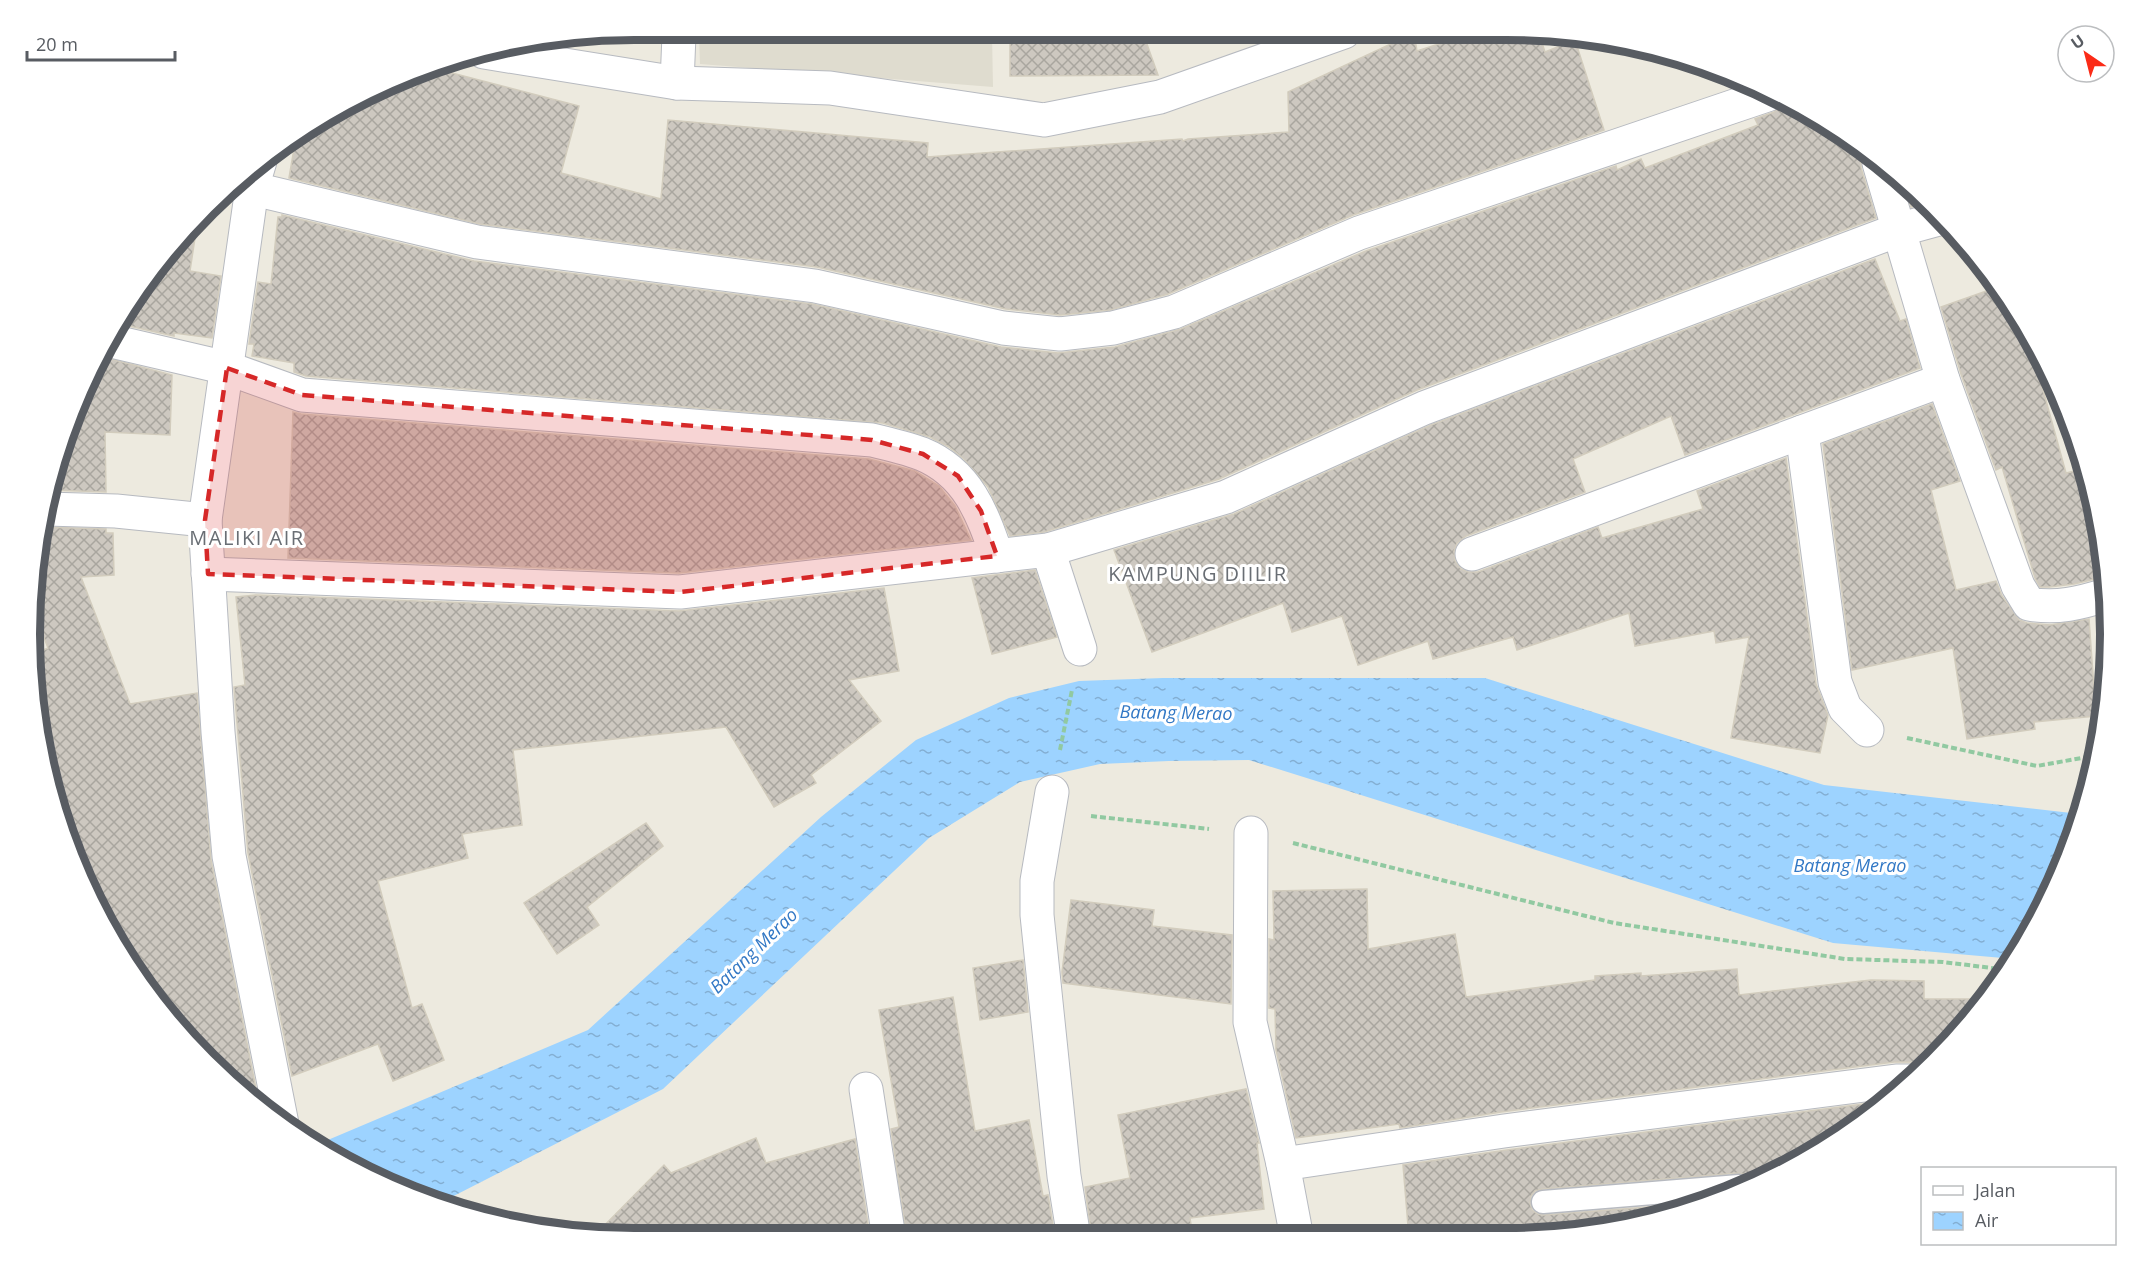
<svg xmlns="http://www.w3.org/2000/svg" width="2140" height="1269" font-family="'Open Sans',sans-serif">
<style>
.education{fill:#dfdccf}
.water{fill:url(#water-ripples)}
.building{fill:url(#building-cross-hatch);stroke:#d2ccbd;stroke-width:1.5}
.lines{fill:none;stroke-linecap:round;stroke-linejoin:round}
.service-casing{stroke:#b7bac0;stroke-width:25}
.minor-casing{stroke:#b7bac0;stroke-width:35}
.tertiary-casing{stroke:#b7bac0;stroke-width:35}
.path{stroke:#91c9a1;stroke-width:4;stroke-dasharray:6 3;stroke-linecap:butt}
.service{stroke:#fff;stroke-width:22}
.minor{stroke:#fff;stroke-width:33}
.tertiary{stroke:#fff;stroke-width:33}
.marked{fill:#d62828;fill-opacity:0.2;stroke:#d62828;stroke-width:4.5;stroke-dasharray:12 8;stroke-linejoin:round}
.labels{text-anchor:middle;stroke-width:6;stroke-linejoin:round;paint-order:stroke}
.water-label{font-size:18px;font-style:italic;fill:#3278c5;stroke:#fff}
.quarter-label{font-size:20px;letter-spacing:1.5px;fill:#696e74;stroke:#fff}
.rim{fill:none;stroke:#585c62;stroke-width:8}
</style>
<defs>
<pattern id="water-ripples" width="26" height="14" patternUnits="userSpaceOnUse" patternTransform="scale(1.5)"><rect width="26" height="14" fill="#9dd3ff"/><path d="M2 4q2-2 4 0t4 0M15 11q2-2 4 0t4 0" fill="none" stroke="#83aed2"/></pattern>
<pattern id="building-cross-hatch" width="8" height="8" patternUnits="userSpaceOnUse" patternTransform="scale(1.5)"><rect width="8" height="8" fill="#cdc8c0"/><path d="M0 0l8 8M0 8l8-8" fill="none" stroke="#a9a69f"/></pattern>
</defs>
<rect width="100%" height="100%" fill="#edeadf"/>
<path class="education" d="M 992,34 L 993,87 L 700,64 L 699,35 Z"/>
<path class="water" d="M 1163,678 L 1485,678 L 1824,785 L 2080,814 L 2064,866 L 2014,959 L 1833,943 L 1249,760 L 1169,761 L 1100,764 L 1020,782 L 929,838 L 663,1089 L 436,1205 L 316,1145 L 588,1030 L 821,817 L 916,740 L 1009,698 L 1079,681 Z"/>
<g class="building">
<path d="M 1538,31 L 1545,52 L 1575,40 L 1604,130 L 1353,215 L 1168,294 L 1110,310 L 1060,315 L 1006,309 L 817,267 L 480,224 L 289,178 L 296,137 L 367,92 L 429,67 L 579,106 L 561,173 L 661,199 L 668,120 L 928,143 L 927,157 L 1182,139 L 1183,141 L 1188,139 L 1289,132 L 1288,92 L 1414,33 L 1417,51 L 1476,32 Z"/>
<path d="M 1010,33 L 1143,33 L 1158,75 L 1010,76 Z"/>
<path d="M 1783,103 L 1842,132 L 1865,151 L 1861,159 L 1861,168 L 1876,218 L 1417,390 L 1219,479 L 1044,532 L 1010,536 L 988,487 L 964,459 L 949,447 L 930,437 L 883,423 L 306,376 L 294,372 L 294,363 L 252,356 L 254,344 L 249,344 L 258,282 L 271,284 L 278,217 L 282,217 L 282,215 L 474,261 L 812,304 L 1001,347 L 1058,353 L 1115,347 L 1181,329 L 1366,251 L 1616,166 L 1617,170 L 1641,159 L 1645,168 L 1758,125 L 1755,119 L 1774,112 Z"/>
<path d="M 1905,184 L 1927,203 L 1911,207 Z"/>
<path d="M 198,218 L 190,271 L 221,276 L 212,338 L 174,333 L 174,336 L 120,324 L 132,298 Z"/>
<path d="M 1875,259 L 1900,321 L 1906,319 L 1920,368 L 1685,455 L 1671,416 L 1573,459 L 1585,492 L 1466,536 L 1457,543 L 1454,551 L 1455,561 L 1461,569 L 1468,572 L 1478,572 L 1598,527 L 1602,538 L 1703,509 L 1697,491 L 1786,458 L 1816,684 L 1828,715 L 1820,753 L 1731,738 L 1749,637 L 1716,643 L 1714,631 L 1635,646 L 1629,613 L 1517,650 L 1513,637 L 1433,659 L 1428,641 L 1358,665 L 1342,616 L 1292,632 L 1283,603 L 1152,652 L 1114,550 L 1234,514 L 1431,425 Z"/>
<path d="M 1998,287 L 2008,299 L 2029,339 L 2066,473 L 2084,469 L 2098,517 L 2104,577 L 2074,584 L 2049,587 L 2040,587 L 2035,578 L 2002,467 L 1996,470 L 1961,374 L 1941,307 Z"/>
<path d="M 103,357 L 172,375 L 170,435 L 105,432 L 106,492 L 50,490 L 62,441 Z"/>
<path d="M 1932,404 L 1960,481 L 1931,490 L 1956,590 L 1996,581 L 2002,596 L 2019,620 L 2027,623 L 2050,625 L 2089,619 L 2096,716 L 2034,722 L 2035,729 L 1967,739 L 1953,648 L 1852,670 L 1823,444 Z"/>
<path d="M 293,412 L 301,414 L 869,459 L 915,471 L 939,486 L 955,506 L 971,540 L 679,573 L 288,558 Z"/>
<path d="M 42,527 L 106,529 L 106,533 L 113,533 L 114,575 L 81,577 L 130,704 L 197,693 L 211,860 L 256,1089 L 245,1093 L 207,1062 L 154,1002 L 94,905 L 84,868 L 79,869 L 62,829 L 42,752 L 32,655 L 48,648 L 36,617 L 44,614 Z"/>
<path d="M 1035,570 L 1057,637 L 992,654 L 972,578 Z"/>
<path d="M 884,588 L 899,671 L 849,680 L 881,721 L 811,775 L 816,783 L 774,807 L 726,727 L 513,750 L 522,825 L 462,834 L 468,858 L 378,881 L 412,1008 L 422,1004 L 444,1060 L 393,1081 L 378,1044 L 292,1076 L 248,853 L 234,687 L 245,685 L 236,597 L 256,595 L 679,611 Z"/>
<path d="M 646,823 L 663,846 L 587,907 L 599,925 L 557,954 L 524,903 Z"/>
<path d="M 1367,889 L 1368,949 L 1455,934 L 1466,997 L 1595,980 L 1595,976 L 1641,973 L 1641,976 L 1737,969 L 1739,995 L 1871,980 L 1924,981 L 1924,999 L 1983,999 L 1923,1067 L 1912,1062 L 1894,1062 L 1501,1112 L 1400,1128 L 1399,1124 L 1296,1138 L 1276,1050 L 1275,1009 L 1269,1008 L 1269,939 L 1274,940 L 1273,891 Z"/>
<path d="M 1071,900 L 1154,910 L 1152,926 L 1232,935 L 1231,1004 L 1063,983 L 1062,972 Z"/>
<path d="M 1023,960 L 1028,1012 L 980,1020 L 973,968 Z"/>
<path d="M 953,997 L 975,1131 L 1029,1120 L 1043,1196 L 1048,1195 L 1055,1238 L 986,1238 L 985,1226 L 922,1238 L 907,1238 L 891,1129 L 899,1127 L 879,1010 Z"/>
<path d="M 1246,1089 L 1259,1143 L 1257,1143 L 1264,1209 L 1190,1218 L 1193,1238 L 1092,1238 L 1085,1187 L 1130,1178 L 1118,1115 Z"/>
<path d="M 1887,1101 L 1807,1158 L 1771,1173 L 1746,1175 L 1738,1173 L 1542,1189 L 1535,1191 L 1531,1196 L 1530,1203 L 1532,1210 L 1538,1214 L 1544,1215 L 1688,1204 L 1688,1208 L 1662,1218 L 1545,1238 L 1409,1238 L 1403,1165 L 1507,1150 Z"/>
<path d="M 756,1138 L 766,1163 L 855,1139 L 870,1238 L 593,1237 L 664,1165 L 671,1173 Z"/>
</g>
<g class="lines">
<g class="service-casing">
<path id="service" d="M 1543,1202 L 1739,1186"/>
</g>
<g class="minor-casing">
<g id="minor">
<path d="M 677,83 L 679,35"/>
<path d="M 1879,163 L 1943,380 L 2018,586 L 2029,604 C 2057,609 2080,603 2106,595"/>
<path d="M 233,184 L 477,242 L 815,286 L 1003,328 L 1060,334 L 1113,328 L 1174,312 L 1359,233 L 1767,95"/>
<path d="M 111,341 L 227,368 L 302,395 L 872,440 C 889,444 906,448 922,454 C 968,473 982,513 997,556"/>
<path d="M 1802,432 L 1835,682 L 1845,708 L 1867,730"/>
<path d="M 46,509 L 116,511 L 205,520"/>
<path d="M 1048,550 L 1080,649"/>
<path d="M 1472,554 L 1943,380"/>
<path d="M 208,574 L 680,592 L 1048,550 L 1226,497 L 1424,408 L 1898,230 L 1942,218"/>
<path d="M 1052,792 L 1037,881 L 1037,915 L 1064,1176 L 1074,1238"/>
<path d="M 1251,833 L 1250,1022 L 1283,1164 L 1297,1238"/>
<path d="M 866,1089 L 889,1238"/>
<path d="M 1283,1164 L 1504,1131 L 1896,1081 L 1911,1081"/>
</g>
</g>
<g class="tertiary-casing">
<g id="tertiary">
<path d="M 484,52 L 677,83 L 830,88 L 1044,120 L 1160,97 L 1344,32"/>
<path d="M 260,161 L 252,188 L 205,520 L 218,732 L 229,856 L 282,1124"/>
</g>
</g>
<g class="path">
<path d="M 1907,738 L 2037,766 L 2098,755"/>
<path d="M 1060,750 L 1072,690"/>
<path d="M 1091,816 L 1209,829"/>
<path d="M 1293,843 L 1614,923 L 1845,959 L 1943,962 L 2008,970"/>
</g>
<use href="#service" class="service"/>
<use href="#minor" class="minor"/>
<use href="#tertiary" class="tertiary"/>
</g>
<path class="marked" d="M 227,368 L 302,395 L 872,440 L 923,454 L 958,476 L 981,511 L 997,556 L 680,592 L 208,574 L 205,520 Z"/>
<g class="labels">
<g class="water-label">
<text transform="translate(1176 713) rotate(1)" y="6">Batang Merao</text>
<text x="1850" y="872">Batang Merao</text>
<text transform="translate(754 951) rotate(-44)" y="6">Batang Merao</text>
</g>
<g class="quarter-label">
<text x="247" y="545">MALIKI AIR</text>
<text x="1198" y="581">KAMPUNG DIILIR</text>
</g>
</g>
<path d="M0 0H2140V1269H0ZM634 40H1506A594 594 0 0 1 2100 634V634A594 594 0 0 1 1506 1228H634A594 594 0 0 1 40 634V634A594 594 0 0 1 634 40Z" fill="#fff" fill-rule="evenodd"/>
<path class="rim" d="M634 40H1506A594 594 0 0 1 2100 634V634A594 594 0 0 1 1506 1228H634A594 594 0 0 1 40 634V634A594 594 0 0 1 634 40Z"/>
<rect x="1921" y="1167" width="195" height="78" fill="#ffffff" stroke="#bcbec0" stroke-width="1.5"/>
<rect x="1933" y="1186" width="30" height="9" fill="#ffffff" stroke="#bcbec0" stroke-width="1.5"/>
<text x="1975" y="1197" font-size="18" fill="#585c62">Jalan</text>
<rect x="1933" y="1212" width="30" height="18" fill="url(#water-ripples)" stroke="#bcbec0" stroke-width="1.5"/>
<text x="1975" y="1227" font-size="18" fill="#585c62">Air</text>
<g transform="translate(2086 54) rotate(325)"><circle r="28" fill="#ffffff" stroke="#bcbec0" stroke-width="1.5"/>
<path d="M0-4.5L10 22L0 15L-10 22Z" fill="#fb2b17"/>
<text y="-9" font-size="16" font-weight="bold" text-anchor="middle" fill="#585c62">U</text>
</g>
<path d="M27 51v9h148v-9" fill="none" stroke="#585c62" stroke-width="3"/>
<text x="36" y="51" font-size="18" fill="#585c62" stroke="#ffffff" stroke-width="4.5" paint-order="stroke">20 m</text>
</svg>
